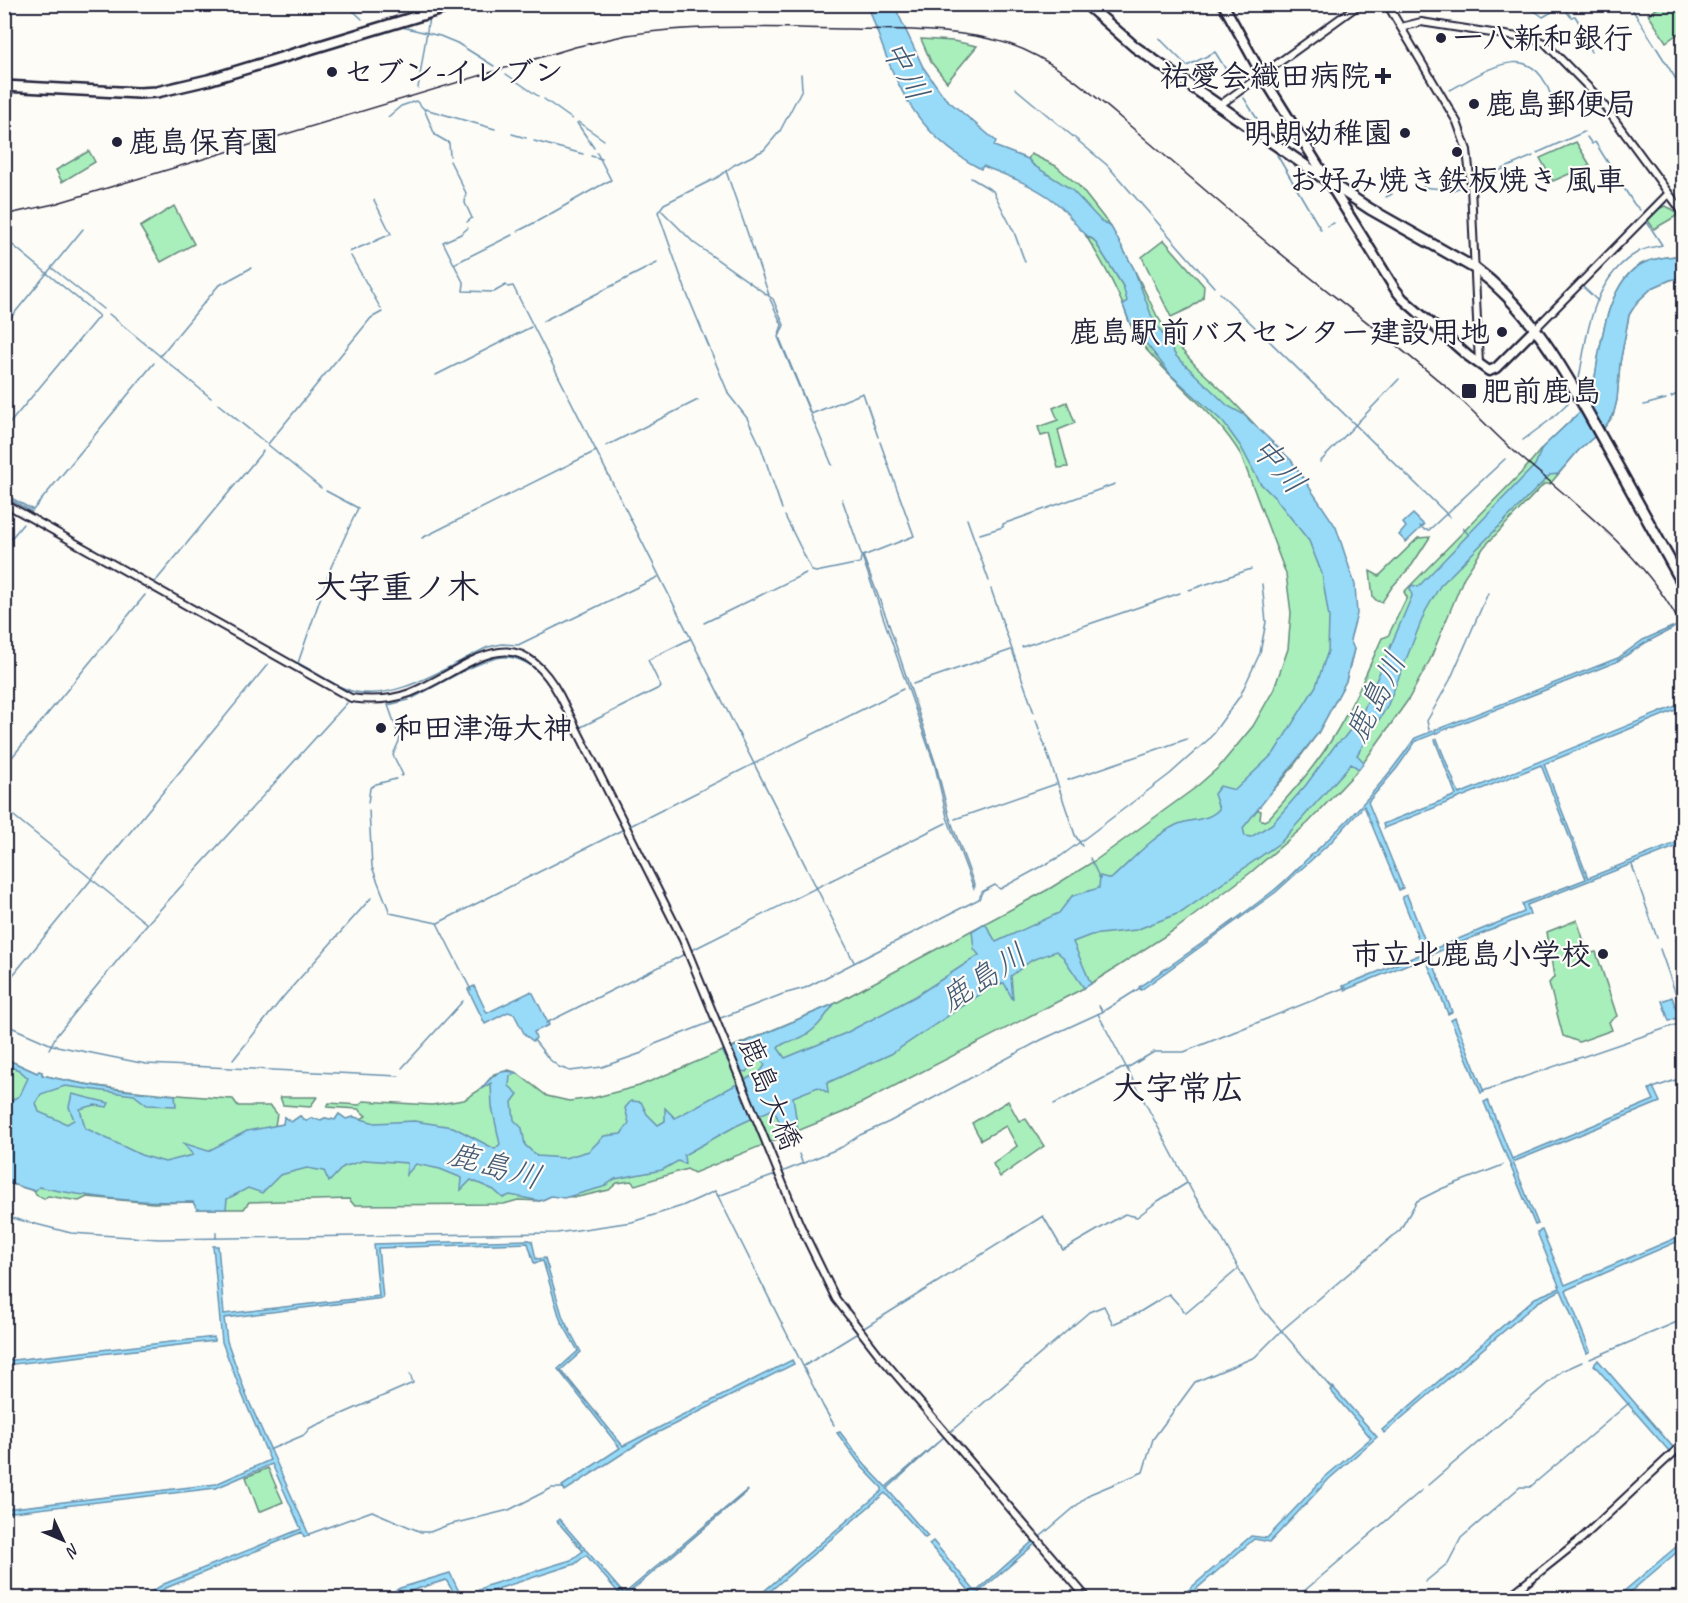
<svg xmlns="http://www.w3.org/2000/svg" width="1688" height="1603" font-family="Caveat,'Klee One',sans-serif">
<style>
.green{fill:#a8efbc;stroke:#65887c;stroke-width:1.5}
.water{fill:#97dbf9;stroke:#6891ad;stroke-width:1.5}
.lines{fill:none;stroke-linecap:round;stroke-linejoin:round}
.stream{stroke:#6891ad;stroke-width:1.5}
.minor-casing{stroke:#22223b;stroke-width:10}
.major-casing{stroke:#22223b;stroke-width:13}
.highway-casing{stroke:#22223b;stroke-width:14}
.minor{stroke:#fdfcf7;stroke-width:6}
.major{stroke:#fdfcf7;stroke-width:8}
.highway{stroke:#fdfcf7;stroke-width:9}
.rail{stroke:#22223b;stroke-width:1.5}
.poi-dot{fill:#22223b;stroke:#fdfcf7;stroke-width:2}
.labels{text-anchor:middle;stroke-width:4.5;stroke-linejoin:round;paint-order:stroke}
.poi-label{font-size:30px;font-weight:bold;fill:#22223b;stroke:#fdfcf7;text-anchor:start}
.street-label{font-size:30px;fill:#22223b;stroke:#fdfcf7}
.water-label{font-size:32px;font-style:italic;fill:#455a74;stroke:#fdfcf7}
.quarter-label{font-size:33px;font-weight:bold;fill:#22223b;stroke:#fdfcf7}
</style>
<rect width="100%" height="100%" fill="#fdfcf7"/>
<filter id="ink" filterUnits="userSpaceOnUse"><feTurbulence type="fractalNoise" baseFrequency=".0167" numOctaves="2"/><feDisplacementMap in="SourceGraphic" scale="12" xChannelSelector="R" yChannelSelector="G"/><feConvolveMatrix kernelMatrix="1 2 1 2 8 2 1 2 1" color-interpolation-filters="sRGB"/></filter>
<g filter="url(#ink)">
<g class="green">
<path d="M 1663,5 L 1683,5 L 1683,30 L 1666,42 L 1648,14 Z"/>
<path d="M 921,39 L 953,41 L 977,46 L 947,82 L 931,62 Z"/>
<path d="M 1576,142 L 1590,165 L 1553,181 L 1540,158 Z"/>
<path d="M 89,151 L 95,162 L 62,182 L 56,170 Z"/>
<path d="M 1031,154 L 1056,166 L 1079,186 L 1111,227 L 1134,269 L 1157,316 L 1172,339 L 1196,366 L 1224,392 L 1258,428 L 1228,410 L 1175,363 L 1131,277 L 1028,159 Z"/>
<path d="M 174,206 L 194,244 L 161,262 L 140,227 Z"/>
<path d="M 1665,206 L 1672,209 L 1678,215 L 1654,229 L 1647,219 L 1656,210 Z"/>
<path d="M 1086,236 L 1094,240 L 1123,286 L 1135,311 L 1227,418 L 1328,549 L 1340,650 L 1241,808 L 933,1000 L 591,1166 L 497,1160 L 435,1135 L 174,1177 L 5,1111 L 4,1058 L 37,1073 L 39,1071 L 42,1072 L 42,1075 C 107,1091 167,1094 233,1099 L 238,1106 L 271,1106 L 277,1114 L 275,1126 L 284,1124 L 284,1117 L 291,1122 L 300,1116 L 307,1121 L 311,1118 L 321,1120 L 325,1118 L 335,1120 L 339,1114 L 346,1119 L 354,1117 L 361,1119 L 366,1116 L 358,1109 L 327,1107 L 329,1103 L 360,1105 L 363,1101 L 432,1105 L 464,1100 L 481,1089 L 494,1074 L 509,1070 L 517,1073 L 547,1096 L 569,1101 L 593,1098 L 639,1086 L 834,1004 L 1049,889 L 1096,860 L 1195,788 L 1219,767 L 1253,726 L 1274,689 L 1288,649 L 1291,613 L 1286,574 L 1241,455 C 1215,411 1172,382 1140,342 C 1131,331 1128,318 1123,305 C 1113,281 1100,258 1086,236 Z"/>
<path d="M 1164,240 L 1204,286 L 1203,298 L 1190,308 L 1171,317 L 1142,257 Z"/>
<path d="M 1683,255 L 1636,276 L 1604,390 L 1422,590 L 1367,715 L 1271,834 L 1214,845 L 1354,649 L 1346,681 L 1318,733 L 1285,777 L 1256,809 L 1261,811 L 1260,819 L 1264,821 L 1268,819 C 1291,793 1314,768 1332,739 C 1352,707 1367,672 1382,638 L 1388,636 L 1407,597 L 1404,592 L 1524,470 L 1542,448 L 1587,405 L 1592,396 C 1599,358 1604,278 1646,262 C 1657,257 1672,257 1683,255 Z"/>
<path d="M 1683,277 L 1670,280 L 1652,288 L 1637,302 L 1629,315 L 1620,363 L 1617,400 L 1613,416 L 1604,428 L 1578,451 L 1550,484 L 1544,484 L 1484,547 L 1464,577 L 1430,660 L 1408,700 L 1359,769 L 1308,823 L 1250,873 L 1176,929 L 1084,988 L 844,1112 L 694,1173 L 687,1169 L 635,1185 L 631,1181 L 617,1183 L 609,1190 L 578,1197 L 551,1196 L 540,1201 L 518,1200 L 504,1204 L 354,1205 L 349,1199 L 249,1202 L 244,1209 L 197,1209 L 193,1202 L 153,1203 L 87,1197 L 79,1201 L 48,1196 L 44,1199 L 36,1195 L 34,1191 L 5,1182 L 4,1129 L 104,1175 L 369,1145 L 529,1195 L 1278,842 L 1343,762 L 1438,582 L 1590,432 L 1616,324 L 1647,278 Z"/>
<path d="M 1067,402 L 1075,423 L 1058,430 L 1068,467 L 1058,468 L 1049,434 L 1041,436 L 1038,427 L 1058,420 L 1053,408 Z"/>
<path d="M 1430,537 L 1412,565 L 1392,587 L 1382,602 L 1377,601 L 1373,597 L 1370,571 L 1379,576 L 1418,538 Z"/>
<path d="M 1577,920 L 1588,954 L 1596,952 L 1617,1016 L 1609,1022 L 1612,1030 L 1579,1042 L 1563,1036 L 1549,983 L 1554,977 L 1547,932 Z"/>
<path d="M 280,1097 L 317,1097 L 310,1107 L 283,1105 Z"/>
<path d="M 1008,1101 L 1019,1121 L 1026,1119 L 1044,1146 L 1000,1177 L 993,1164 L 1017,1146 L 1006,1126 L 981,1140 L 972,1123 Z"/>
<path d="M 268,1468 L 283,1502 L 259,1512 L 246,1477 Z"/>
</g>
<g class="water">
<path d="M 868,5 L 894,5 L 923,67 L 945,98 L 996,141 L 994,146 L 1028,159 L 1033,165 L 1071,189 L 1101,221 L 1111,227 L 1134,269 L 1152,317 L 1176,356 L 1228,406 L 1243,414 L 1291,460 L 1336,527 L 1355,585 L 1357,614 L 1350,640 L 1354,649 L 1346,681 L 1318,733 L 1243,828 L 1245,836 L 1251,837 L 1272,824 L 1306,785 L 1336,744 L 1343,739 L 1361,716 L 1412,596 L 1410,588 L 1412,585 L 1418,587 L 1535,465 L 1542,448 L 1587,405 L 1592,396 C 1599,358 1604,278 1646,262 C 1657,257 1672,257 1683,255 L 1683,277 L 1670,280 L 1652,288 L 1637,302 L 1629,315 L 1620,363 L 1617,400 L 1613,416 L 1604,428 L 1578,451 L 1558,474 L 1550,475 L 1440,586 L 1425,612 L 1387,707 L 1357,755 L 1364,762 L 1359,769 L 1351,764 L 1281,842 L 1182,912 L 1136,930 L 1091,935 L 1073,942 L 1091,984 L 1084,988 L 1063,957 L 1056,951 L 1032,960 L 1011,976 L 1013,1000 L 1004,983 L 993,986 L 891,1054 L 827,1083 L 828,1093 L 818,1087 L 793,1097 L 798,1131 L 787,1136 L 773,1109 L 736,1126 L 684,1155 L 685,1164 L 678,1161 L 662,1170 L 615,1179 L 603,1187 L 564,1198 L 551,1196 L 540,1201 L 510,1195 L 503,1198 L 494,1190 L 471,1180 L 461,1190 L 462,1178 L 440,1169 L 416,1164 L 406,1175 L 407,1163 L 365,1160 L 343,1167 L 329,1182 L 324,1171 L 307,1168 L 280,1175 L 262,1193 L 248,1188 L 227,1199 L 226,1209 L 197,1209 L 193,1202 C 141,1203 91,1198 39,1187 L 35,1191 L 5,1182 L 5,1105 L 20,1095 L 28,1078 L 19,1070 L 5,1065 L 4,1058 L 37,1073 L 39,1071 L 42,1072 L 42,1075 C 86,1086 129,1092 175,1095 L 176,1106 L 147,1105 L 134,1095 L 65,1086 L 41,1094 L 36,1103 L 39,1112 L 67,1124 L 74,1120 L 69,1107 L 72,1094 L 109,1103 L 107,1107 L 95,1105 L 80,1109 L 85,1128 L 141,1155 L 165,1162 L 193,1155 L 183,1143 L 208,1151 L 247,1131 L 283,1124 L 284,1117 L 291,1122 L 300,1116 L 306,1121 L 311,1118 L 321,1120 L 325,1118 L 335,1120 L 339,1114 L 346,1119 L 354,1117 L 375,1123 L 414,1121 L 453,1127 L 495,1149 L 500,1144 L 492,1107 L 491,1083 L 481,1089 C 492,1076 500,1067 517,1073 L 510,1076 L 509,1086 L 518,1094 L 512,1102 L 514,1120 L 522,1128 L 525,1145 L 537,1156 L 565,1158 L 589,1151 L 604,1136 L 621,1134 L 629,1123 L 625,1108 L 631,1101 L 641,1102 L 647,1114 L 658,1125 L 665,1121 L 665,1108 L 675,1118 L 761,1071 L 765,1065 L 761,1061 L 751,1063 L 747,1072 L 734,1070 L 722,1052 L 834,1004 C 824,1018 816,1031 800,1038 C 792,1042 784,1041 778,1048 L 785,1058 L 846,1033 L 916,996 L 979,955 L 974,949 L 972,931 L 985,923 L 996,942 L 1059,913 L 1072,896 L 1099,888 L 1100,876 L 1111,879 C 1130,862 1153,836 1176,825 C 1190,818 1208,822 1219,809 L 1214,794 L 1220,786 L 1235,790 L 1274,753 L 1316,686 L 1328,651 L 1329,618 L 1322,574 L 1309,541 L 1276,499 L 1260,483 L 1241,447 L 1223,422 L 1171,375 L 1130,323 L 1123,305 L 1127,301 L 1123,286 L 1094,240 C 1080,233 1072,218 1061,207 C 1040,187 1010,177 983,166 L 981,169 C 910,132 892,76 868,5 Z"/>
<path d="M 1413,514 L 1424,525 L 1406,542 L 1399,535 L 1406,527 L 1403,523 Z"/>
<path d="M 1672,627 L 1672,629 L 1645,643 L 1616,662 L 1416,741 L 1397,768 L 1368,802 L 1403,888 L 1399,890 L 1364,806 L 1331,842 L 1276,892 L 1141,990 L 1139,987 C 1184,956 1230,925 1273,891 C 1285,882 1295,871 1306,860 C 1347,823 1384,783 1415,738 L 1618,658 L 1643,640 Z"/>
<path d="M 1683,703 L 1683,707 L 1544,764 L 1588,878 L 1683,840 L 1683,844 L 1527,905 L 1530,914 L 1430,955 L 1452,1012 L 1448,1014 L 1425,957 L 1345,990 L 1343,986 L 1424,953 L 1402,897 L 1407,895 L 1429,951 L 1524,912 L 1522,904 L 1586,879 L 1541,765 L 1384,828 L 1383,824 L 1456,795 L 1435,740 L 1437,739 L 1459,794 Z"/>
<path d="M 474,986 L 487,1013 L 530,992 L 533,993 L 549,1025 L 534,1032 L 536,1038 L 533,1041 L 525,1035 L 514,1014 L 508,1012 L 485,1024 L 468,989 Z"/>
<path d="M 1672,997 L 1679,1017 L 1669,1021 L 1662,1001 Z"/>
<path d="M 1455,1018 L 1484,1092 L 1481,1093 L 1451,1020 Z"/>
<path d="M 1653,1087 L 1660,1102 L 1513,1162 L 1538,1224 L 1535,1225 L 1484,1102 L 1488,1100 L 1512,1159 L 1654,1100 L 1649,1089 Z"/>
<path d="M 1542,1230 L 1565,1285 L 1683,1235 L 1683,1239 L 1566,1290 L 1590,1351 L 1587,1353 L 1561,1290 L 1538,1302 L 1384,1433 L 1382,1430 L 1535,1298 L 1560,1288 L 1537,1232 Z"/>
<path d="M 529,1240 L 532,1241 L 536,1259 L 545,1258 L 563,1318 L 581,1352 L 561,1370 L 623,1446 L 792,1360 L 794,1364 L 645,1439 L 565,1491 L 562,1486 L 620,1448 L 558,1369 L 578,1351 L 560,1319 L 543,1261 L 534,1263 L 528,1243 L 378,1248 L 383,1298 L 224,1318 L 227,1341 L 247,1397 L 309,1535 L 304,1537 L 302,1532 L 166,1588 L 149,1598 L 141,1598 L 164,1584 L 301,1529 L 272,1464 L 216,1488 L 5,1513 L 5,1509 L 216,1484 L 270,1460 L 242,1394 L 222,1342 L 213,1246 L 218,1246 L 224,1314 L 379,1296 L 374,1244 Z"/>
<path d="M 214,1337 L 214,1341 L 5,1365 L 5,1361 Z"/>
<path d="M 1598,1360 L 1678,1453 L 1683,1455 L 1683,1460 L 1675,1457 L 1669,1451 L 1594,1365 Z"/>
<path d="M 1333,1387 L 1377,1437 L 1329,1479 L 1270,1542 L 1254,1539 L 1186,1598 L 1179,1598 L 1251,1536 L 1267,1538 L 1325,1477 L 1371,1438 L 1330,1390 Z"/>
<path d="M 840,1432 L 865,1465 L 886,1487 L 945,1436 L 887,1489 L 928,1536 L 925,1538 L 885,1493 L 762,1598 L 756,1598 L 882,1491 L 882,1488 L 862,1467 L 837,1433 Z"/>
<path d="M 747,1490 L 748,1491 L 623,1598 L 586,1555 L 575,1564 L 491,1591 L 474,1598 L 465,1598 L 486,1586 L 571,1560 L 583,1551 L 557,1521 L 559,1519 L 624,1594 Z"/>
<path d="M 933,1541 L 974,1590 L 978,1590 L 1033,1541 L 1036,1543 L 978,1593 L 982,1598 L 977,1598 L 975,1596 L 967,1598 L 972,1594 L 929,1544 Z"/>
<path d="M 1683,1541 L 1683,1547 L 1623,1598 L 1616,1598 Z"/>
<path d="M 450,1573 L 462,1598 L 457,1598 L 446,1580 L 404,1593 L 394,1598 L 383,1598 L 400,1588 Z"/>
</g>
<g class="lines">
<g class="stream">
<path d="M 308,4 L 310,8"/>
<path d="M 346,4 L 362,19"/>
<path d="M 1490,4 L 1492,11 L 1502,11 L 1516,7"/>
<path d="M 1629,4 L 1684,92"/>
<path d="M 430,7 L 431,4"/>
<path d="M 1532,9 L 1543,17 L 1562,6 L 1571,17 L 1575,16 L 1587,36 L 1585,39 L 1591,52"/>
<path d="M 402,27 L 440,36 L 457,43 L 494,66"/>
<path d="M 380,34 L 390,31"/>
<path d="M 1159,38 L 1187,66 L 1215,52 L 1235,84"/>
<path d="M 506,74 L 538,96"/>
<path d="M 418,88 L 429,18"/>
<path d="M 1015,88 L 1107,165 L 1214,287"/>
<path d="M 1450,90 C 1488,70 1531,37 1551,96"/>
<path d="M 1244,98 L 1264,130"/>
<path d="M 544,99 L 572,119"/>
<path d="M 425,109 L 495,129"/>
<path d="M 388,117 L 401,106 L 416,101 L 424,109 L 435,135 L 449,143 L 450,156"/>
<path d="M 578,122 L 604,140"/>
<path d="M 577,123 L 594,148"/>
<path d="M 512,134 L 526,138"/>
<path d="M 1587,137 L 1592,144 L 1595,142 L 1634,204 L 1640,210"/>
<path d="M 534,141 L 583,154"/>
<path d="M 1537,153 L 1584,132"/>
<path d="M 1277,155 L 1321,230"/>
<path d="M 591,156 L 602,159"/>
<path d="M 450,161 L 466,193 L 465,203 L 472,218 L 467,222"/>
<path d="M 726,171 L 769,295"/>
<path d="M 971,178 L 993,191 L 1014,232 L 1025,262"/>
<path d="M 1480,179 L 1533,156"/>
<path d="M 1422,187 L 1453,190 L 1464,186"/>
<path d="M 1386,197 L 1392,194"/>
<path d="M 661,210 L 694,243 L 773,299 L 784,325 L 779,337 L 811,414 L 863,393 L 878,437"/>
<path d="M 1327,226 L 1334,223"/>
<path d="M 468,228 L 461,234 L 443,242 L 464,284 L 463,291 L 494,292 L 506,285 L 508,287 L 513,286 L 854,962"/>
<path d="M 518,231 C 550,216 579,196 611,180 L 597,153"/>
<path d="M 4,238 L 99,316 L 4,430"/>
<path d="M 373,242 L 391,234 L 374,200"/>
<path d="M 349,252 L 370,243"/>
<path d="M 351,256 L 381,309"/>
<path d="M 454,264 L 512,235"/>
<path d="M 52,268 L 103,309"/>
<path d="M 1583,287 L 1598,301"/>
<path d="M 1220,293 L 1450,517"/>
<path d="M 1684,294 L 1682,296 L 1680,315 L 1684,329"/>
<path d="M 770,299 L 782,325 L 778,337 L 832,465"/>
<path d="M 109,314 L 211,398"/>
<path d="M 543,321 L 657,263"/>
<path d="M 4,326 L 83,229"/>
<path d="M 160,356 L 218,286 L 251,268"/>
<path d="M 436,375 L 531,327"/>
<path d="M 1578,384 C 1587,336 1591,277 1640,251 C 1646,248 1655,247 1662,245 L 1647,222"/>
<path d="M 1671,397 L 1684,391"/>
<path d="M 218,404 L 321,488"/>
<path d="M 1644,405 L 1666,399"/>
<path d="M 1523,440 L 1550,420 L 1572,399"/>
<path d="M 880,442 L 914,536 L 863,556 L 888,622 L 936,765 L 949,816 L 975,887"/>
<path d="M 268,444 L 371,318 L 382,312"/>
<path d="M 606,446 L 698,400"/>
<path d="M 1320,462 L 1399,379"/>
<path d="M 326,491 L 358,508 L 331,567 L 298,663 C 314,671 330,683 346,689 C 389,707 450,665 488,647 L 502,644 L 518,645 L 658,577"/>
<path d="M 4,494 L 33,510 L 154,363"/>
<path d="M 4,496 L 32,512"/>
<path d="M 842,499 L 935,766 L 947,817 L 974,889"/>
<path d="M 782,509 L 761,447 L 747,418 L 729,395 L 687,294 L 658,212 L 664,204 L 718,177 L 734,165 L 764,150 L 780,131 L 802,89 L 801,74"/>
<path d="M 785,516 L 812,571 L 816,572 L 860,563 L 861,557"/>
<path d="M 967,519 L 989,581"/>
<path d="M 1420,526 L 1425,530 L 1429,530 L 1505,459"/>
<path d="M 1463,528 L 1469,535"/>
<path d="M 980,534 L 1003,527 L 1003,524 L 1115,484"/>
<path d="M 422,538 L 596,451"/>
<path d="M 4,547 L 23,524"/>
<path d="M 155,582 L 263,451"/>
<path d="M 991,589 L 1034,713"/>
<path d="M 1189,590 L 1251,569"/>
<path d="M 704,623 L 806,573"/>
<path d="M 1671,629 L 1684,622"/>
<path d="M 1022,647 L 1180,593"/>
<path d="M 913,684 L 1011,650"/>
<path d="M 413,698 C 433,688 485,656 505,657 C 518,657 533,665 542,675"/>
<path d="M 1036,720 L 1075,835 L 1082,846"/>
<path d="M 581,727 L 661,687 L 648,660 L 690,639"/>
<path d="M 1429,730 L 1427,721 L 1450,680 L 1488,593"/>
<path d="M 4,767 L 145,595"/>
<path d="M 401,776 L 403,775 L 393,755 L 400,739 L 388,705 L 409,700"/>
<path d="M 1068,780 L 1187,739"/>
<path d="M 368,803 L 370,788 L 376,784 L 396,779"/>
<path d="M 4,808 L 147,924"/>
<path d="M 369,810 L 372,867 L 390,913 L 437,923 L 471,990"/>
<path d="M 955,819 L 1056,784"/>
<path d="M 630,826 L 903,689"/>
<path d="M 1090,858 L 1100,879"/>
<path d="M 1632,865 L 1657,938"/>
<path d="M 438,923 L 622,830"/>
<path d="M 1676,940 L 1684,936"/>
<path d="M 1660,949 L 1684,1017"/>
<path d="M 692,950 L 946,823"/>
<path d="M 4,986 L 268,664"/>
<path d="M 1099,1006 L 1102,1011"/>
<path d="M 1098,1014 L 1194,1195 L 1219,1233 L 1259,1305 L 1332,1389"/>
<path d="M 718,1019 L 783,994 L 805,988 L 979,899 L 982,892 L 995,885 L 1000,889 L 1061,856 L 1080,842 L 1170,774 L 1209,739 L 1240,696 L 1260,653 L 1266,622 L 1262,584"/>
<path d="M 546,1023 L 685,954"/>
<path d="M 4,1024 L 52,1045 L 146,1064 L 399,1076"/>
<path d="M 534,1040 L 549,1059 L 559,1067 L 570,1071 L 602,1067 L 642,1053 L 655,1044 L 714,1021"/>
<path d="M 49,1049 L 56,1036 L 147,924 L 347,703"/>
<path d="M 233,1060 L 284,996 L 371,898"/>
<path d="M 402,1068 L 463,1001"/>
<path d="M 1127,1068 L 1154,1052 L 1184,1052 L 1346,987"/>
<path d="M 1653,1088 L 1684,1077"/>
<path d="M 1483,1091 L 1684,1022"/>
<path d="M 1054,1104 L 1125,1067"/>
<path d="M 799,1154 L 802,1162"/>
<path d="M 782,1172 L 842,1147 L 860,1135 L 889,1122 L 1041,1040 L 1102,1012 L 1140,988"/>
<path d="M 718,1196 L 823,1406 L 834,1425"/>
<path d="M 4,1216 L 71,1233 L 159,1239 L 557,1233 L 632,1222 L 682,1206 L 715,1191 L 718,1196 L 778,1174"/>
<path d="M 216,1232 L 216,1238"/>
<path d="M 864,1328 L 1043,1216 L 1063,1250 L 1125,1214 L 1137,1217 L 1158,1201 L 1187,1183"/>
<path d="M 1590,1359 L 1684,1319"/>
<path d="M 804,1366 L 856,1334"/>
<path d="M 950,1432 L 1089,1312 L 1104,1306 L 1113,1324 L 1138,1313 L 1169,1294 L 1186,1313 L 1238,1269"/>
<path d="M 269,1450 L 304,1435 L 310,1428 L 413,1383 L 410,1374"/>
<path d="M 1428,1485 L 1562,1371 L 1582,1362"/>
<path d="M 309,1534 L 372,1511 L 421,1532 L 430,1532 L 448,1525 L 509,1510 L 552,1488 L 564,1488"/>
<path d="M 1041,1536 L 1090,1494 L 1143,1472 L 1153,1439 L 1195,1382 L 1255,1357 L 1282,1330 L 1400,1230 L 1417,1201 L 1441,1189 L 1503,1165"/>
<path d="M 1425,1582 L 1448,1563 L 1461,1538 L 1520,1487 L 1530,1487 L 1629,1403"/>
<path d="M 1296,1598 L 1422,1490"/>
</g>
<g class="minor-casing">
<g id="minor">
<path d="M 1387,4 L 1457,122 L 1467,150 L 1471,186 L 1479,364"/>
<path d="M 1401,27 L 1421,22 L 1537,40 L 1545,43 L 1597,96 L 1684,214"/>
<path d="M 1220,105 L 1360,4"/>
<path d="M 1536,328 L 1668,194"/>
<path d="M 4,503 L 351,698 C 371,701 391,700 410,693 C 471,668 514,612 560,696 L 683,940 L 799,1223 L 836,1299 L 880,1356 L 1087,1598"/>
<path d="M 1507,1598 L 1581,1539 L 1684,1443"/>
</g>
</g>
<g class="major-casing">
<path id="major" d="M 1223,4 L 1262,75 L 1395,289 L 1403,299 L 1468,356 L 1489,371 L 1496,368 L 1536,328"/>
</g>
<g class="highway-casing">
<g id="highway">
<path d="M 1086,4 L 1135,47 L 1329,182 L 1370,209 L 1476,269 C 1536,314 1570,381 1606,445 C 1632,492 1658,539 1684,586"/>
<path d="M 4,86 L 138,93 L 157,92 L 208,80 L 458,4"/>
</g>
</g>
<use href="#minor" class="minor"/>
<use href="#major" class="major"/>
<use href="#highway" class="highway"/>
<path class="rail" d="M 4,215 L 54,204 L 575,47 C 592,43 610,39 627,35 C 700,23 775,28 849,29 C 902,30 958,28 1009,44 C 1057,60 1098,99 1136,131 C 1175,164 1214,198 1253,231 C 1319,286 1388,336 1452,392 C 1474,411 1493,433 1515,452 C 1576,505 1649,557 1684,632"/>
</g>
</g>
<g class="poi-dot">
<circle cx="1441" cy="38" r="6"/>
<circle cx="332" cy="72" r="6"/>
<path d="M1380 67h6v6h6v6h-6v6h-6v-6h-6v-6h6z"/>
<circle cx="1474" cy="104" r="6"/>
<circle cx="1405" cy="133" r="6"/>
<circle cx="117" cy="142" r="6"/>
<circle cx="1457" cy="152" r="6"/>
<circle cx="1502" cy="332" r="6"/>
<rect x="1461" y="383" width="16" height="16" rx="3"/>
<circle cx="381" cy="728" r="6"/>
<circle cx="1603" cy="954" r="6"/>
</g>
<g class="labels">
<g class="poi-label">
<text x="1453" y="48">一八新和銀行</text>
<text x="344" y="82">セブン-イレブン</text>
<text x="1370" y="86" text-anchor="end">祐愛会織田病院</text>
<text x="1486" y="114">鹿島郵便局</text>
<text x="1393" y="143" text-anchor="end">明朗幼稚園</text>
<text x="129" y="152">鹿島保育園</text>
<text x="1457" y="190" text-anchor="middle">お好み焼き鉄板焼き 風車</text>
<text x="1490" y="342" text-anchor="end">鹿島駅前バスセンター建設用地</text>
<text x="1482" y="401">肥前鹿島</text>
<text x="393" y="738">和田津海大神</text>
<text x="1591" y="964" text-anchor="end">市立北鹿島小学校</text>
</g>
<g class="street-label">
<text transform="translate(770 1093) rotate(68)" y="10">鹿島大橋</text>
</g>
<g class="water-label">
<text transform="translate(906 70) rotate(63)" y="11">中川</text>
<text transform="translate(1279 465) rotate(48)" y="11">中川</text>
<text transform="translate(1375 697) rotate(-63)" y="11">鹿島川</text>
<text transform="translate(983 977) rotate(-33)" y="11">鹿島川</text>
<text transform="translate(495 1165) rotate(16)" y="11">鹿島川</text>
</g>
<g class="quarter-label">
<text x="397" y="598">大字重ノ木</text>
<text x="1178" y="1099">大字常広</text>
</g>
</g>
<rect width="1688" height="1603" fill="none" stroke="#fdfcf7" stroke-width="24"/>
<rect x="12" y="12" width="1664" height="1579" fill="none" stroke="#22223b" stroke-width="2" filter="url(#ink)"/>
<g transform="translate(63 1540) rotate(134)" stroke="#fdfcf7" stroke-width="4.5" paint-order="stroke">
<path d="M0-4.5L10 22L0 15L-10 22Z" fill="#22223b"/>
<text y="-9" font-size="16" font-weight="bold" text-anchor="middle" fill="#22223b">N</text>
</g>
</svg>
